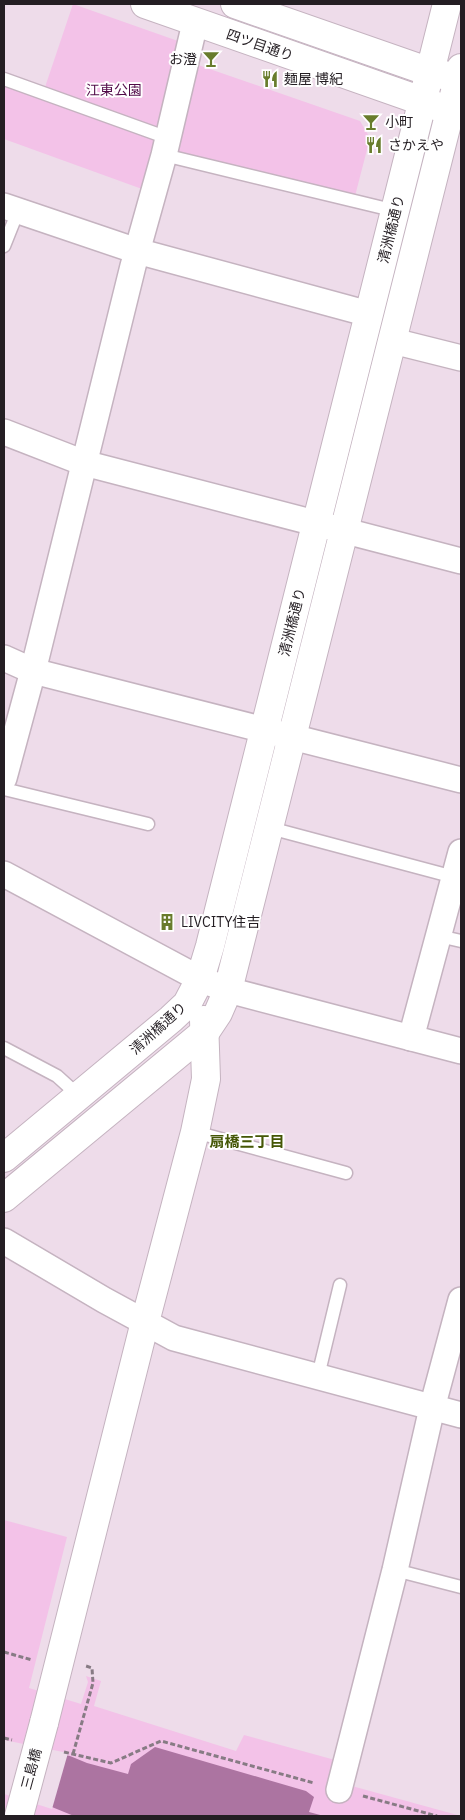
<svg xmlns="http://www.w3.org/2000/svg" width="465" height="1820" font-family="'IBM Plex Sans','Noto Sans JP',sans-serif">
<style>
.green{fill:#f3c2e8}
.water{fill:#ac74a1}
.pier{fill:#eedcea}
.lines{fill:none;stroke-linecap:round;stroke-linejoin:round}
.lane-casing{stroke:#c5b3c0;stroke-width:15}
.street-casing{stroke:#c5b3c0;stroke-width:28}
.secondary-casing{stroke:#c5b3c0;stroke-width:30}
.path{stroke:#877b84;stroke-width:3;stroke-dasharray:5 2.5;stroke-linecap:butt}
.lane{stroke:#fff;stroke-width:12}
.street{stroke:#fff;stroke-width:25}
.secondary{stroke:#fff;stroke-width:28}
.secondary-bridge-casing{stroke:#c5b3c0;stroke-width:30;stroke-linecap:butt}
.secondary-bridge{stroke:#fff;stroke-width:28}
.labels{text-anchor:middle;stroke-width:4;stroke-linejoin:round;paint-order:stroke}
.street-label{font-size:14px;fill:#241e23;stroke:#fff}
.poi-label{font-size:14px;fill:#241e23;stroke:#fff;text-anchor:start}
.park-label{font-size:14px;fill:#510a48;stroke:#fff}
.neighbourhood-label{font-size:15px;font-weight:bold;fill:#455706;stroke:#fff}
</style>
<rect width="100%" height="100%" fill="#eedcea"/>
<g class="green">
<path d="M 73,4 L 178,41 L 175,57 L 360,121 L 370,138 L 355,196 L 153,146 L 142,189 L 4,139 L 4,85 L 41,99 Z"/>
<path d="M 4,1520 L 67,1537 L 29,1688 L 81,1704 L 88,1682 L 86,1676 L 101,1681 L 94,1706 L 236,1751 L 244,1735 L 346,1763 L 341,1783 L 461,1816 L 4,1816 Z"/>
</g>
<path class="water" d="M 25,1747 L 70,1756 L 87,1763 L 128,1774 L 131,1764 L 155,1747 L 306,1791 L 314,1797 L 309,1812 L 324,1816 L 74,1816 L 47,1805 Z"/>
<path class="pier" d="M 4,1740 L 68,1753 L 52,1809 L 4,1794 Z"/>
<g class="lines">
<g class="lane-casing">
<g id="lane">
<path d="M 4,79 L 168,138"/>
<path d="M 164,155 L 396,211"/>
<path d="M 4,246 L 18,211"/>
<path d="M 4,789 L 148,824"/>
<path d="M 270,828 L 454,877"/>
<path d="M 439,936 L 461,941"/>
<path d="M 4,1048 L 57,1076 L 79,1096"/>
<path d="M 195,1132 L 346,1173"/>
<path d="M 318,1376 L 340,1285"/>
<path d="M 395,1570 L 461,1587"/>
</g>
</g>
<g class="street-casing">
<g id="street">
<path d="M 4,206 L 137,251 L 369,314"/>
<path d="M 393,341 L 461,358"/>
<path d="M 4,432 L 84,463 L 461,561"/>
<path d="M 4,658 L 33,671 L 461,780"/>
<path d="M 4,778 L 33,671 L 133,266 L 164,155 L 195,23"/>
<path d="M 4,874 L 200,979 L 228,990 L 461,1051"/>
<path d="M 411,1038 L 461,852"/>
<path d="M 4,1241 L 104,1300 L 174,1338 L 461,1415"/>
<path d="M 339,1790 L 395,1570 L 432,1408 L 461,1300"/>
</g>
</g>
<g class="secondary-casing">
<g id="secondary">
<path d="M 145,4 L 439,107"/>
<path d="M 235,4 L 430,72 L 448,76"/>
<path d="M 4,1158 L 171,1019 L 187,1004 L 200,979 L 210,946 L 447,4"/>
<path d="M 4,1198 L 206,1031 L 218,1013 L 228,990 L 461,68"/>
<path d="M 44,1723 L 145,1322 L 195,1132 L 206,1079 L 204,1020"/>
</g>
</g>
<g class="path">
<path d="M 4,1652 L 32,1660"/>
<path d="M 4,1738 L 12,1740"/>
<path d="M 64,1752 L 111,1763 L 161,1741 L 314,1783"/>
<path d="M 73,1754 L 93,1683 L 92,1668 L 86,1666"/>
<path d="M 363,1796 L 437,1816"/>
</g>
<use href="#lane" class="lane"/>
<use href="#street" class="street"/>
<use href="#secondary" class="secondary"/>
<g class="secondary-bridge-casing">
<path id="secondary-bridge" d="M 19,1816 L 44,1723"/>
</g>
<use href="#secondary-bridge" class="secondary-bridge"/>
</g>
<defs>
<g id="bar-bare" transform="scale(1.35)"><path d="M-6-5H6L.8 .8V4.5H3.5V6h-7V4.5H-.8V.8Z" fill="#687c2c" stroke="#fff" stroke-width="2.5" paint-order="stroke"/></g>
<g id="restaurant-bare" transform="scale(1.35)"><path d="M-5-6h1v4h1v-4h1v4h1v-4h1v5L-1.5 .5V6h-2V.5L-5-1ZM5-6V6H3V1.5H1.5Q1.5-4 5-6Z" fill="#687c2c" stroke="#fff" stroke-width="2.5" paint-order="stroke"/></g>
<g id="building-bare" transform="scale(1.35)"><path d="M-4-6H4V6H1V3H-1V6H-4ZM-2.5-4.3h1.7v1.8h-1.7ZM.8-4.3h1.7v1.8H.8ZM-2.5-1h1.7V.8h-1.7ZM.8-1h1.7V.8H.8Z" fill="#687c2c" stroke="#fff" stroke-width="2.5" paint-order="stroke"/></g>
</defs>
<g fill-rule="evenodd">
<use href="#bar-bare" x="211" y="59"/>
<use href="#restaurant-bare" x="270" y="79"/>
<use href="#bar-bare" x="371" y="122"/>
<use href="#restaurant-bare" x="374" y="145"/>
<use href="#building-bare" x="167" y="922"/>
</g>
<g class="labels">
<g class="street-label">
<text transform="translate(260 45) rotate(19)" y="5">四ツ目通り</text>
<text transform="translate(391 229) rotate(-76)" y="5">清洲橋通り</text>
<text transform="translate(292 622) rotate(-76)" y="5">清洲橋通り</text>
<text transform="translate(158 1028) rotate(-42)" y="5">清洲橋通り</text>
<text transform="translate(31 1769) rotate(-75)" y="5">三島橋</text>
</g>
<g class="poi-label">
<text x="197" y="64" text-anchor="end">お澄</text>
<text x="284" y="84">麺屋 博紀</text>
<text x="385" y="127">小町</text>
<text x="388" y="150">さかえや</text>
<text x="181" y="927">LIVCITY住吉</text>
</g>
<g class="park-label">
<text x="114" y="95">江東公園</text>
</g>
<g class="neighbourhood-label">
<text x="247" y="1147">扇橋三丁目</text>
</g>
</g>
<rect width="465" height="1820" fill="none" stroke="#241e23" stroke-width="10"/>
</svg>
